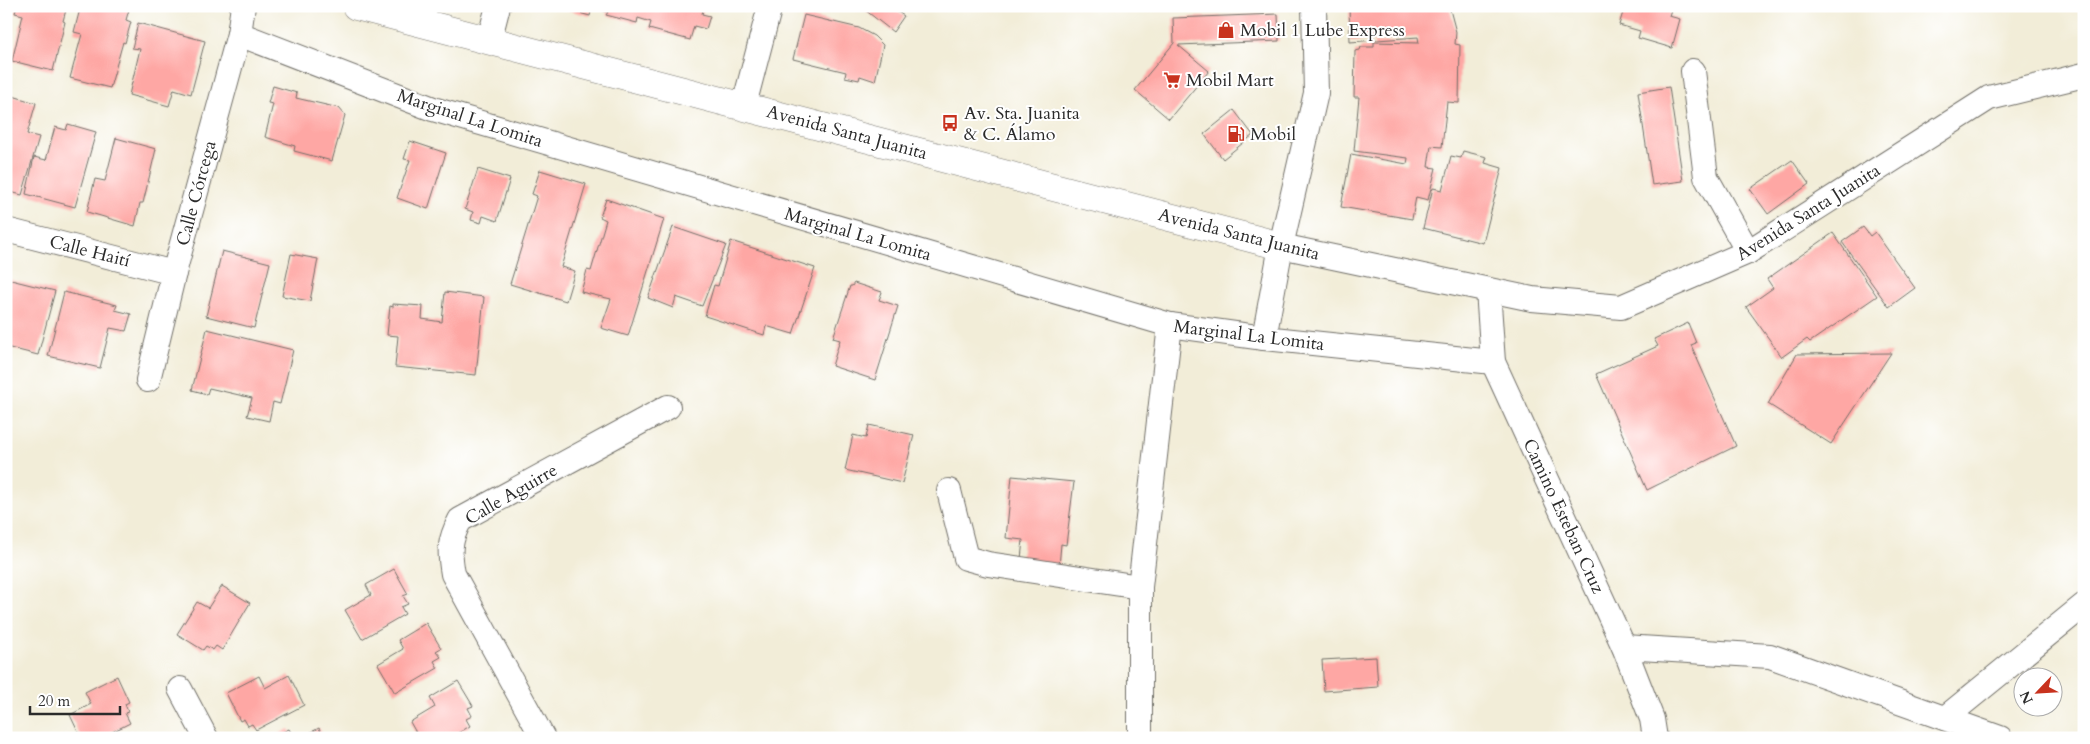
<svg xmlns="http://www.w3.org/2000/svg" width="2090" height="744" font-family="Cardo,serif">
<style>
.building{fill:#fea7a4}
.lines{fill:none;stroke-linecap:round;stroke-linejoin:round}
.street-casing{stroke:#716f68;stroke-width:26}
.secondary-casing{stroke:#716f68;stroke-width:29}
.street{stroke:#fff;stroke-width:24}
.secondary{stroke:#fff;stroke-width:28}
.labels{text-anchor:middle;stroke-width:4;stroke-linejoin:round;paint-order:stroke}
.poi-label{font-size:18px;fill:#2b2b2b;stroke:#fff;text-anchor:start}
.street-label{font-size:18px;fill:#2b2b2b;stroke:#fff}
</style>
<rect width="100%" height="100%" fill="#fff"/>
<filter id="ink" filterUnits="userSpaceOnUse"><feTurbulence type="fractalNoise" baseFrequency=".02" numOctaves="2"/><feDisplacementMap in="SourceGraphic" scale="10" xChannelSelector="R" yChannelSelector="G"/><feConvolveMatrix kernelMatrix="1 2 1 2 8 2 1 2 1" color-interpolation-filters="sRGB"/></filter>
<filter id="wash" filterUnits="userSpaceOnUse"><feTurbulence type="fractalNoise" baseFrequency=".0096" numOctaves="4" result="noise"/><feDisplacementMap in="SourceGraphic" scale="20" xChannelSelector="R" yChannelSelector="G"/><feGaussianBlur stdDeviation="1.12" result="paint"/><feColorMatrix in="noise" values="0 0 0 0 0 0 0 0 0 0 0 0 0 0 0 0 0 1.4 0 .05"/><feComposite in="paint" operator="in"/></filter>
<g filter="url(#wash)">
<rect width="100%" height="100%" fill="#f2edd8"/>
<g id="blocks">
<g class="building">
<path d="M 17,6 L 67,6 L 63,21 L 65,22 L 53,71 L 12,61 L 23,15 L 15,13 Z"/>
<path d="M 79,6 L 130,6 L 126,20 L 131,22 L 125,43 L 123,42 L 110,88 L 70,78 L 82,34 L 74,32 L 80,9 L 79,9 Z"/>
<path d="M 554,6 L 704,6 L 702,14 L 710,16 L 706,29 L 694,26 L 690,40 L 649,29 L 651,22 L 638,18 L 637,23 L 606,15 L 608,12 L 592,7 L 590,16 Z"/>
<path d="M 860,6 L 893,6 L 892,8 L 904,16 L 893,32 Z"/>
<path d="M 1349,6 L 1449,6 L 1456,32 L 1455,44 L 1460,45 L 1459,103 L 1447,102 L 1442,147 L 1431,146 L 1428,167 L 1436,168 L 1428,200 L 1416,197 L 1412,219 L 1341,207 L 1351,154 L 1407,164 L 1408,158 L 1354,151 L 1359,97 L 1354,97 L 1355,51 L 1360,50 L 1361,47 L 1374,47 L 1374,42 L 1419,43 L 1418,37 L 1350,42 Z"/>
<path d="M 1625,6 L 1672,6 L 1669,16 L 1680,19 L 1672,48 L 1638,38 L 1640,31 L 1619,25 Z"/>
<path d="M 1278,14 L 1279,41 L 1178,45 L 1209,71 L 1169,119 L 1135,90 L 1174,43 L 1173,18 Z"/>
<path d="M 804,15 L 859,28 L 874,36 L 883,45 L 875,81 L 860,76 L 859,80 L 845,77 L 846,72 L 793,59 Z"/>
<path d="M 138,23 L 205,41 L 191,94 L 174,89 L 169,106 L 129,95 L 140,49 L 132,48 Z"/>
<path d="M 273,86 L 297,93 L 296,98 L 339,108 L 345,115 L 332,161 L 294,151 L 295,146 L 265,137 L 273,104 L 268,103 Z"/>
<path d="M 1669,87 L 1683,181 L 1652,185 L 1638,92 Z"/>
<path d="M 6,94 L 36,103 L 27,134 L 39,137 L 22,195 L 6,191 Z"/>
<path d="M 1234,110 L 1253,135 L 1223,159 L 1204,134 Z"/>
<path d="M 68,124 L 96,132 L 75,207 L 26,194 L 34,157 L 46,160 L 55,127 L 66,130 Z"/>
<path d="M 116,138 L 156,149 L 143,203 L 140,203 L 135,226 L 87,212 L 95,179 L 105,181 Z"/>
<path d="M 410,141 L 446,153 L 428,209 L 397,198 L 410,160 L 404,159 Z"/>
<path d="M 1463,151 L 1487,157 L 1485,163 L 1502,168 L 1483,243 L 1423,228 L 1433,188 L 1442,190 L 1451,156 L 1461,158 Z"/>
<path d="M 1792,160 L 1809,184 L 1768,214 L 1750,189 Z"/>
<path d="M 478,169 L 510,179 L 497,221 L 483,216 L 481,223 L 471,220 L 473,212 L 465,209 Z"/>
<path d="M 540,170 L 586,184 L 561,267 L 575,271 L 566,301 L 510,284 L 537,196 L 532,194 Z"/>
<path d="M 606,199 L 664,219 L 628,336 L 601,328 L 611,299 L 581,292 L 587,270 L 591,271 L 606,220 L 600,217 Z"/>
<path d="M 673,227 L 726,245 L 702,306 L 676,297 L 673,308 L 648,298 Z"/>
<path d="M 1863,227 L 1870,236 L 1875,232 L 1915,288 L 1889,307 L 1842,242 Z"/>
<path d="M 1833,233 L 1877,296 L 1810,342 L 1807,339 L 1782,357 L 1746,307 L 1773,288 L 1767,279 Z"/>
<path d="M 731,241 L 815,268 L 793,334 L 766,326 L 764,335 L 705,316 L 714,285 L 718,286 Z"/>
<path d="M 222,251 L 270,263 L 254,328 L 206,316 Z"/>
<path d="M 291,254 L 318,259 L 310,301 L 282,296 Z"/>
<path d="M 7,279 L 55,291 L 38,355 L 6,347 Z"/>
<path d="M 854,283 L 882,292 L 879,300 L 898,306 L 875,380 L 832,366 L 840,340 L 833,338 L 850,286 L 852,286 Z"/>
<path d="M 64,292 L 117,305 L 115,310 L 131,314 L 126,331 L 110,328 L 100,368 L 48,356 Z"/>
<path d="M 445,292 L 484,297 L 476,375 L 395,367 L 398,336 L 387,335 L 390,306 L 393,307 L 393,304 L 423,306 L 422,319 L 442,322 Z"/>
<path d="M 1688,323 L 1696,343 L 1691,345 L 1736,446 L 1647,490 L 1596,374 L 1658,346 L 1654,339 Z"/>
<path d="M 207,329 L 293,350 L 280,404 L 273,402 L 269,421 L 247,416 L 252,398 L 209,388 L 207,394 L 192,390 Z"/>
<path d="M 1891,353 L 1831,444 L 1768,404 L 1797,354 Z"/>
<path d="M 869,425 L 914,435 L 902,483 L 845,470 L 853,435 L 866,438 Z"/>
<path d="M 1012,476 L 1074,482 L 1066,545 L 1061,544 L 1059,567 L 1021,559 L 1023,540 L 1006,538 Z"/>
<path d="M 394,569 L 408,594 L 403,596 L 408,604 L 401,607 L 405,614 L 362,639 L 345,610 L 371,595 L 366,585 Z"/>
<path d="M 222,586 L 250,603 L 222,650 L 216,646 L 213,650 L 206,646 L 203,650 L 177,634 L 197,602 L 208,608 Z"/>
<path d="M 426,623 L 441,648 L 436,651 L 441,657 L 434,661 L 438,668 L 395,693 L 378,664 L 403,649 L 398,640 Z"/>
<path d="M 1376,657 L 1378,687 L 1324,691 L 1322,660 Z"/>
<path d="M 289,675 L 304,705 L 256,730 L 252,724 L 248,726 L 244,719 L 240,721 L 226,693 L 259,676 L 265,688 Z"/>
<path d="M 117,676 L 129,702 L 125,704 L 128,712 L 125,713 L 130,723 L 100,738 L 81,738 L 70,715 L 91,704 L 85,692 Z"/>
<path d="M 458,681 L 473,706 L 468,708 L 472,716 L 466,719 L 470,726 L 450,738 L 419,738 L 410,722 L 435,707 L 430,698 Z"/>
<path d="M 319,728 L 324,738 L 300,738 Z"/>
<path d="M 289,729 L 294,738 L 271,738 Z"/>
</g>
</g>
</g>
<g filter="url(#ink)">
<use href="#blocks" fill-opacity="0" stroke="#716f68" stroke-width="1"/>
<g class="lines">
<g class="street-casing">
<g id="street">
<path d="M 239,34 L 433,109 L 1170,325 L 1264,338 L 1493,362"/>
<path d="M 489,41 L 498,6"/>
<path d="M 1693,71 L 1706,177 L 1748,252"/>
<path d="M 744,105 L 770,6"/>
<path d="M 6,230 L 174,273"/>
<path d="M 1281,246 L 1532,299 L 1621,307 L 1748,252 L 1989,98 L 2084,75"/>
<path d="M 1488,290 L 1493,362 L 1624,647 L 1652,719 L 1655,738"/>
<path d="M 1264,338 L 1281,246 L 1316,93 L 1314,6"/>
<path d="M 148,380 L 174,273 L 239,34 L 243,6"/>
<path d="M 949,491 L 966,558 L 988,564 L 1140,587"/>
<path d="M 1624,647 L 1770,656 L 2000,738"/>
<path d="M 180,689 L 206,738"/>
<path d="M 1945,718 L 2084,605"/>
<path d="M 543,738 L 453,574 C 449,551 449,541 460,520 L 668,407"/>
<path d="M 1140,738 L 1140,587 L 1170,325"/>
</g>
</g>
<g class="secondary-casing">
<path id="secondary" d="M 356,6 L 1281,246"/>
</g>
<use href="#street" class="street"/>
<use href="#secondary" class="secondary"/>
</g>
</g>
<defs>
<g id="shop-bare" transform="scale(1.35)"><path d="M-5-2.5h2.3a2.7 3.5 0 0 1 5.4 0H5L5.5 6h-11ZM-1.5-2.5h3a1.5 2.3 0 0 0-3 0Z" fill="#c8321e" stroke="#fff" stroke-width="2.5" paint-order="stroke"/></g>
<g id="supermarket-bare" transform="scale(1.35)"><path d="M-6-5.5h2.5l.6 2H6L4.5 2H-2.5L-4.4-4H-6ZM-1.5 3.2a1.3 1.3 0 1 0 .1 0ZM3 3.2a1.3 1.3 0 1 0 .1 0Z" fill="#c8321e" stroke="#fff" stroke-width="2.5" paint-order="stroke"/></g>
<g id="bus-bare" transform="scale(1.35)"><path d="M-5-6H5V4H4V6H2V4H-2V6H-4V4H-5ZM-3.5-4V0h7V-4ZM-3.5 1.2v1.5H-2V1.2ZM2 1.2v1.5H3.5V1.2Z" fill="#c8321e" stroke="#fff" stroke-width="2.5" paint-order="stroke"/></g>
<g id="fuel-bare" transform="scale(1.35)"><path d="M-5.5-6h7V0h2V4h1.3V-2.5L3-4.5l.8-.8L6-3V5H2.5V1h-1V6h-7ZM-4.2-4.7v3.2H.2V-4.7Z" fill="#c8321e" stroke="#fff" stroke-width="2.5" paint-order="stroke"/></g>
</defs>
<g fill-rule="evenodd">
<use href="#shop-bare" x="1226" y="30"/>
<use href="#supermarket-bare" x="1172" y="80"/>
<use href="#bus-bare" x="950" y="123"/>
<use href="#fuel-bare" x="1236" y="134"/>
</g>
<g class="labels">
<g class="poi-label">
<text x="1240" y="36">Mobil 1 Lube Express</text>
<text x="1186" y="86">Mobil Mart</text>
<text x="964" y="119">Av. Sta. Juanita<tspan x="964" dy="21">&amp; C. Álamo</tspan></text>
<text x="1250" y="140">Mobil</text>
</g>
<g class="street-label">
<text transform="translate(470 118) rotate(18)" y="6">Marginal La Lomita</text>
<text transform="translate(847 132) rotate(15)" y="6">Avenida Santa Juanita</text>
<text transform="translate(196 193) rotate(-75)" y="6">Calle Córcega</text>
<text transform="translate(1808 212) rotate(-32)" y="6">Avenida Santa Juanita</text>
<text transform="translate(858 234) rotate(16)" y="6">Marginal La Lomita</text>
<text transform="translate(1239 234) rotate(14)" y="6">Avenida Santa Juanita</text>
<text transform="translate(90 251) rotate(14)" y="6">Calle Haití</text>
<text transform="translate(1249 335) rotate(7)" y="6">Marginal La Lomita</text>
<text transform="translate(511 494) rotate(-30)" y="6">Calle Aguirre</text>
<text transform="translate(1564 516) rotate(65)" y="6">Camino Esteban Cruz</text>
</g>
</g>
<rect width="2090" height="744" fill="none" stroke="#fff" stroke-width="25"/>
<g transform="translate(2038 692) rotate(245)"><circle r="24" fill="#ffffff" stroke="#aaaaaa"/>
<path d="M0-4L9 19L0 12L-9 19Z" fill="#c8321e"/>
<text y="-8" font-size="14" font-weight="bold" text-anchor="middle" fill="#2b2b2b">N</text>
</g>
<path d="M30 706v8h90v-8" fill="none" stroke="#2b2b2b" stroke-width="2.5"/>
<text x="38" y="706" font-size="15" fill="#2b2b2b" stroke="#ffffff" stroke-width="4" paint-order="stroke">20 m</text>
</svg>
